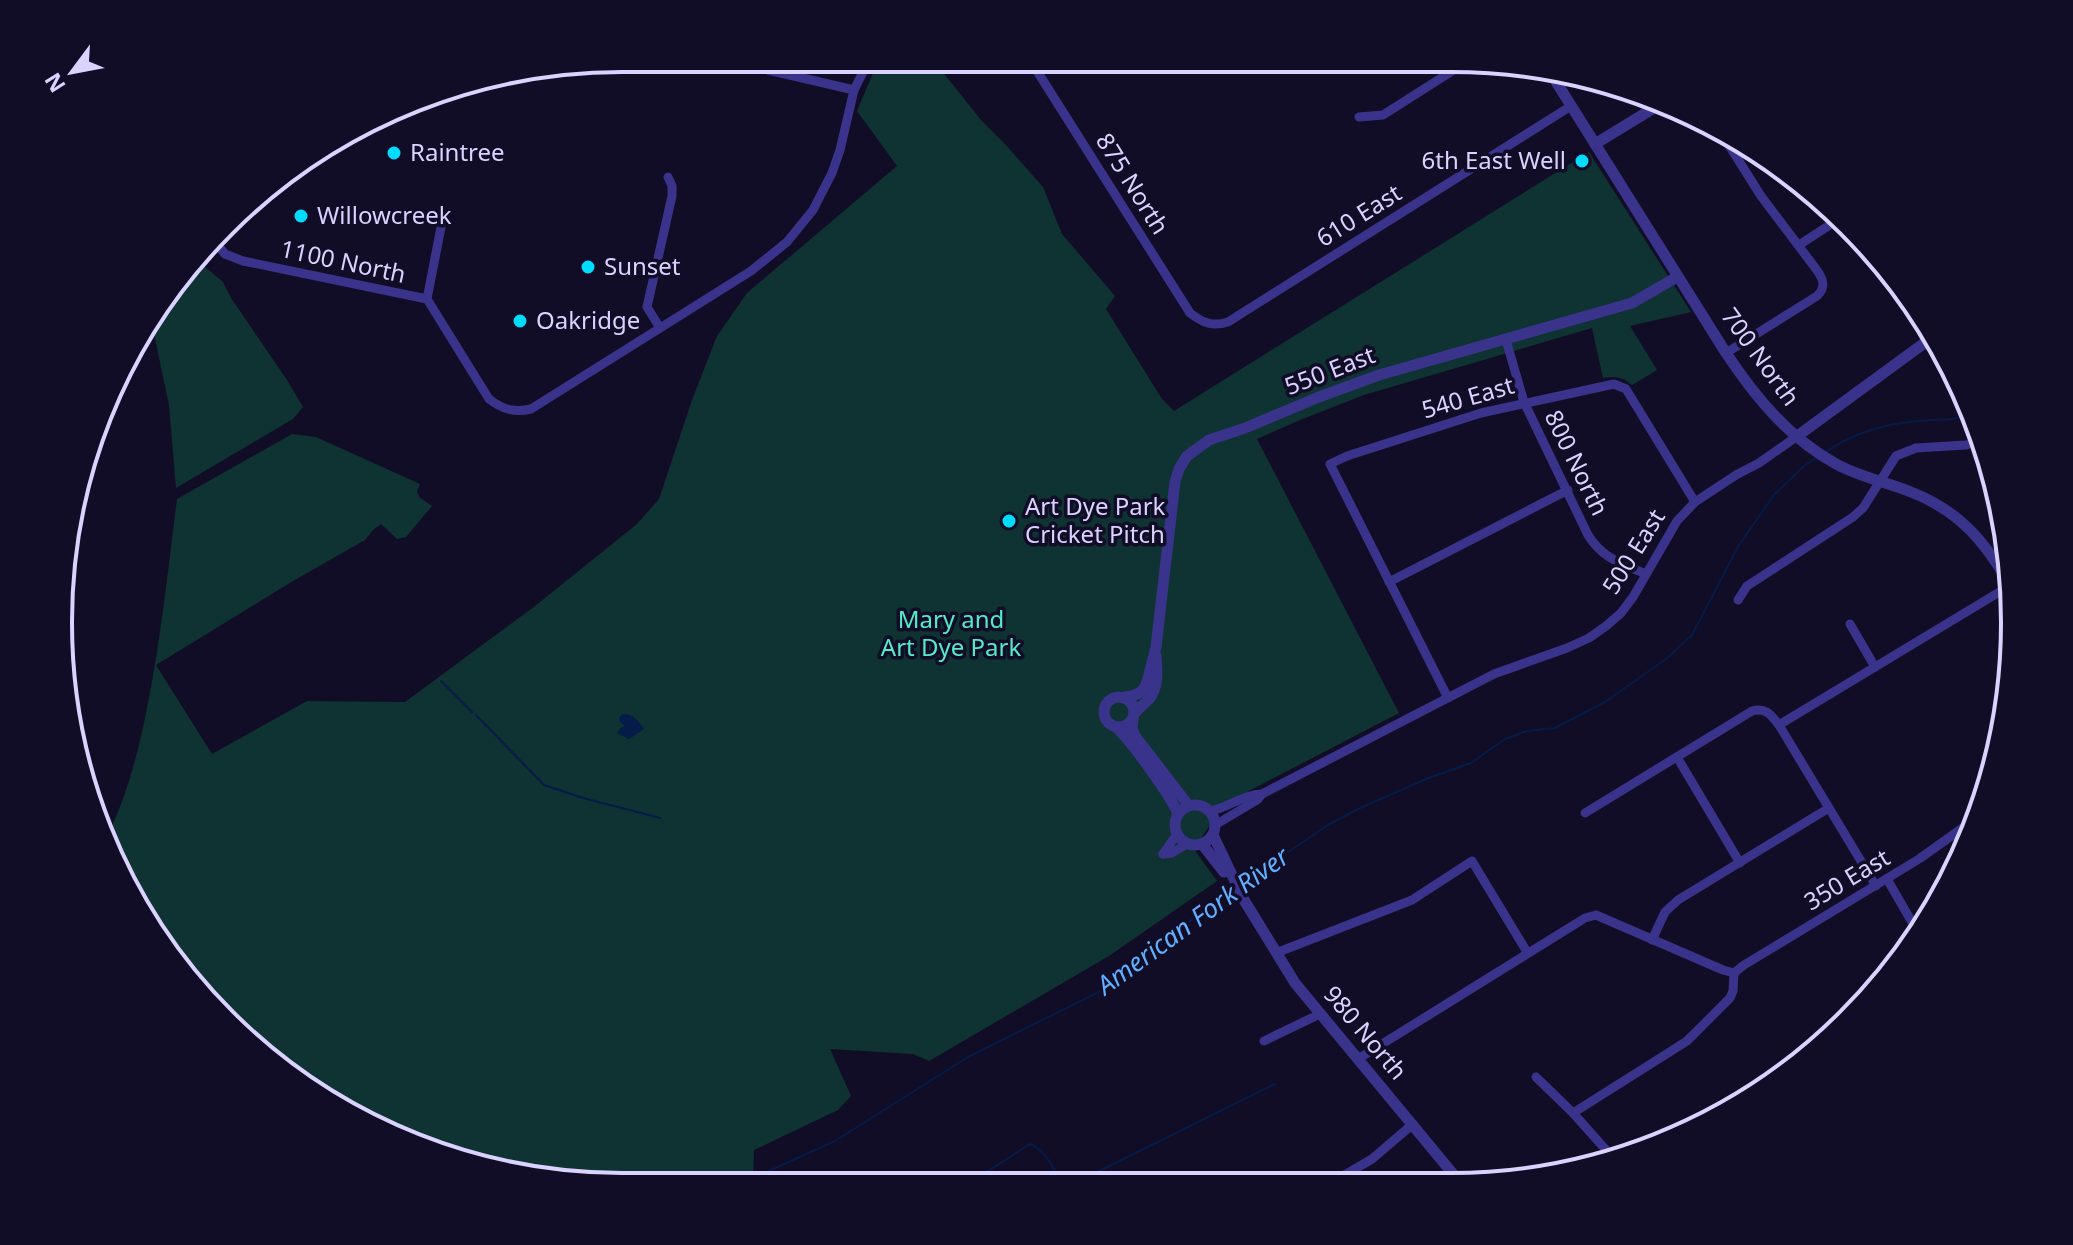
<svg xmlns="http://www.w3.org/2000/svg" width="2073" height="1245" font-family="'Noto Sans',sans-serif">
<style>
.green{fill:#0f3232}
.water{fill:#051b48}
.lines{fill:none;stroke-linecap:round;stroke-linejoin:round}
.stream{stroke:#051b48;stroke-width:2}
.minor{stroke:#3a338b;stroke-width:9}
.tertiary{stroke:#3a338b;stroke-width:11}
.poi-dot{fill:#00dcfe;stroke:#120d27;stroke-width:3}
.labels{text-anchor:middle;stroke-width:7;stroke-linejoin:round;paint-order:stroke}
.poi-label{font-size:24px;fill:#dad3ff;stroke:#120d27;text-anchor:start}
.street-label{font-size:24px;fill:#dad3ff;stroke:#120d27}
.park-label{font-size:24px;fill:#53ebca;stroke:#120d27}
.water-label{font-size:26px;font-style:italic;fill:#61b0ff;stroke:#120d27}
.rim{fill:none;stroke:#dad3ff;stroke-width:4}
</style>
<rect width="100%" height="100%" fill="#120d27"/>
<g class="green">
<path d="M 916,58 L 941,70 L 981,120 L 1005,144 L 1043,187 L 1062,234 L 1115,296 L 1106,309 L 1162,399 L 1174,411 L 1589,152 L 1691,312 L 1630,326 L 1657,370 L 1632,385 C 1623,377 1615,376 1603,378 L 1592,328 L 1364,395 L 1300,420 L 1257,439 L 1399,713 L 1224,804 L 1194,849 L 1217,881 L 1109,956 L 929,1061 L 913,1054 L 830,1049 L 851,1096 L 838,1110 L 754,1150 L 753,1186 L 585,1186 L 441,1157 L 309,1092 L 175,967 L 106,838 C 127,797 138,753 147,708 C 161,639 168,569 177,499 L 292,434 L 316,437 L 420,484 L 417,491 L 419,497 L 432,506 L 406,537 L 397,539 L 381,524 L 373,530 L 365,540 L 293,581 L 156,665 L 212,754 L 307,701 L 405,702 L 535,606 L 637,524 L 659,499 L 692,400 L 717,336 L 747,293 L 897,166 L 857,111 L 879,59 Z"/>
<path d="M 198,261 L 223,282 L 231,298 L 287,380 L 303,407 L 293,419 L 176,488 L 169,405 L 150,315 L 153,308 Z"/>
</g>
<path class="water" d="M 623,714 C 634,714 638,721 644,729 L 629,739 L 617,733 L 621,728 L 625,726 L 620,722 L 619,717 Z"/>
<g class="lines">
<g class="stream">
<path d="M 1827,451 C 1854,433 1884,424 1917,421 C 1940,419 1952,422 1974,413"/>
<path d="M 441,681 L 472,712"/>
<path d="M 476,715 L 544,785 L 583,798 L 660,818"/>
<path d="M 1241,884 L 1328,825 L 1358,809 L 1426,779 L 1471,763 L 1505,739 L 1527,731 L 1555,728 L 1605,702 L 1666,659 L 1692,635 L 1739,545 L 1774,495 L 1804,466 L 1818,457"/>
<path d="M 729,1179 L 762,1174 L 835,1141 L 968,1057 L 1109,987 L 1221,896 L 1232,889"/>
<path d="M 965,1186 L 1030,1144 C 1051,1153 1051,1174 1069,1186 L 1275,1084"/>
</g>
<g class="minor">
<path d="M 1033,59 L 1037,71 L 1190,313 C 1203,323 1213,327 1228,322 L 1571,106"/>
<path d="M 1190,59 L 1195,65"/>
<path d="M 768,70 L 854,90"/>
<path d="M 1359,117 L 1383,115 L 1471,59"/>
<path d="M 1720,131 L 1761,196 L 1816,269 C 1823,278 1827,287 1817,296 L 1726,353"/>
<path d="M 215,242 L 225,254 L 243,261 L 427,299 L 489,399 C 502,409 514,413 531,409 L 751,271 L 787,242 L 813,210 L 832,173 L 840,150 L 854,90 L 870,58"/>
<path d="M 1799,245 L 1842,217"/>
<path d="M 427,299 L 443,217"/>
<path d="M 660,328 L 647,307 L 672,196 L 672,186 L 668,177"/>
<path d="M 1506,340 L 1524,402 L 1588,535 C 1603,559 1621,563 1646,574"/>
<path d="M 1389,582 L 1568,490"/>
<path d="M 1738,600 L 1747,586 L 1853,517 L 1863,508 L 1896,456 L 1916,448 L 1966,445 L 1982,440"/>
<path d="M 1850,624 L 1875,667"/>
<path d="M 1448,698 L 1330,464 L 1347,456 L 1481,413 L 1614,384 L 1626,389 L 1695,502"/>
<path d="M 1779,725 L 2011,585"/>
<path d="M 1677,757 L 1740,863"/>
<path d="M 1210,811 C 1228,808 1244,794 1262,794 L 1494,674 L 1567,648 L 1589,638 L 1606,626 L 1621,613 L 1633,597 L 1677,521 L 1695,502 L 1736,475 L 1759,463 L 1796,437"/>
<path d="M 1585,813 L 1752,711 C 1766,707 1771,715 1779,725 L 1876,886"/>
<path d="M 1215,825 L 1257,800 L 1262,794"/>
<path d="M 1163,854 L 1172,853 L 1187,844"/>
<path d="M 1163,854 L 1177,834"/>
<path d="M 1887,879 L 1920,936"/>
<path d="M 1652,940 L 1665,912 L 1678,900 L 1829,808"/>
<path d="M 1276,953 L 1412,900 L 1472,861 L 1527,952"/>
<path d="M 1734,973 L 1744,965 L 1919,859 L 1978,817"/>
<path d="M 1264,1041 L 1320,1014"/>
<path d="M 1358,1059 L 1585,918 L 1596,915 L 1723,970 L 1734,973"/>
<path d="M 1536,1077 L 1573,1113 L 1615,1160"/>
<path d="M 1573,1113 L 1687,1041 L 1730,998 L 1733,991 L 1734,973"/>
<path d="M 1326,1186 L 1372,1159 L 1413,1124"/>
</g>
<g class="tertiary">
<path d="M 1550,72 L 1726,353 C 1756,398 1788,437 1836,464 C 1860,477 1886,482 1911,492 C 1960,511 1985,542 2011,586"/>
<path d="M 1595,144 L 1662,103"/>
<path d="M 1796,437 L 1934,336"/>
<circle cx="1119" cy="712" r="15"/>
<path d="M 1124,697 C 1136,696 1143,693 1147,682 L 1156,647 L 1175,482 L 1179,469 L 1187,456 L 1209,440 L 1245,428 L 1319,397 L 1379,375 L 1632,303 L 1677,277"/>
<path d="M 1135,713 C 1139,708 1145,703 1150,698 C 1159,686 1157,670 1156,656"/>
<path d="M 1133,719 L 1132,728 L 1135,736 L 1189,806"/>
<path d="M 1116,727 C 1131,741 1171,796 1178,814"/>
<circle cx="1195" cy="825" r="20"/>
<path d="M 1213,835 L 1244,900 L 1295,983 L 1463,1186"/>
<path d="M 1202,844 L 1224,872"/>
</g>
</g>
<g class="poi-dot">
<circle cx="394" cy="153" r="8"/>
<circle cx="1582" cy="161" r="8"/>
<circle cx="301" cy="216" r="8"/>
<circle cx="588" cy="267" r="8"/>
<circle cx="520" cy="321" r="8"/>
<circle cx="1009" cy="521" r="8"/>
</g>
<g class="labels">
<g class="poi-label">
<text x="410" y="161">Raintree</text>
<text x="1566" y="169" text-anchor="end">6th East Well</text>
<text x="317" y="224">Willowcreek</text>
<text x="604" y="275">Sunset</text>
<text x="536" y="329">Oakridge</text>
<text x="1025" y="515">Art Dye Park<tspan x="1025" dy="28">Cricket Pitch</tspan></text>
</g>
<g class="street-label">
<text transform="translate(1132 184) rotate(58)" y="8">875 North</text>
<text transform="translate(1359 216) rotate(-32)" y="8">610 East</text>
<text transform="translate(343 262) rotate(12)" y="8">1100 North</text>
<text transform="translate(1760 357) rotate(54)" y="8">700 North</text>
<text transform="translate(1330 371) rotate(-21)" y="8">550 East</text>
<text transform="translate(1468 398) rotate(-16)" y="8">540 East</text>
<text transform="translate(1576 463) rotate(64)" y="8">800 North</text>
<text transform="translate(1634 552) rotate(-58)" y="8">500 East</text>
<text transform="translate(1847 880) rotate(-31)" y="8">350 East</text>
<text transform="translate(1365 1033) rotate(50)" y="8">980 North</text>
</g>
<g class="park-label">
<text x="951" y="628">Mary and<tspan x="951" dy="28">Art Dye Park</tspan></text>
</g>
<g class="water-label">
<text transform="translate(1193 921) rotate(-36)" y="9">American Fork River</text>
</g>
</g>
<path d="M0 0H2073V1245H0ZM622 72H1451A550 550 0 0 1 2001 622V623A550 550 0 0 1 1451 1173H622A550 550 0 0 1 72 623V622A550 550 0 0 1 622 72Z" fill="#120d27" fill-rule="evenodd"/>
<path class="rim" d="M622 72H1451A550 550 0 0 1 2001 622V623A550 550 0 0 1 1451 1173H622A550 550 0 0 1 72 623V622A550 550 0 0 1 622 72Z"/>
<g transform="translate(72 72) rotate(238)" stroke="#120d27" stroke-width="6" paint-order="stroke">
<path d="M0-6L14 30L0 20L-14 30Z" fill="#dad3ff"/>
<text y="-12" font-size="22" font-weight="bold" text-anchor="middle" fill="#dad3ff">N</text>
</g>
</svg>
